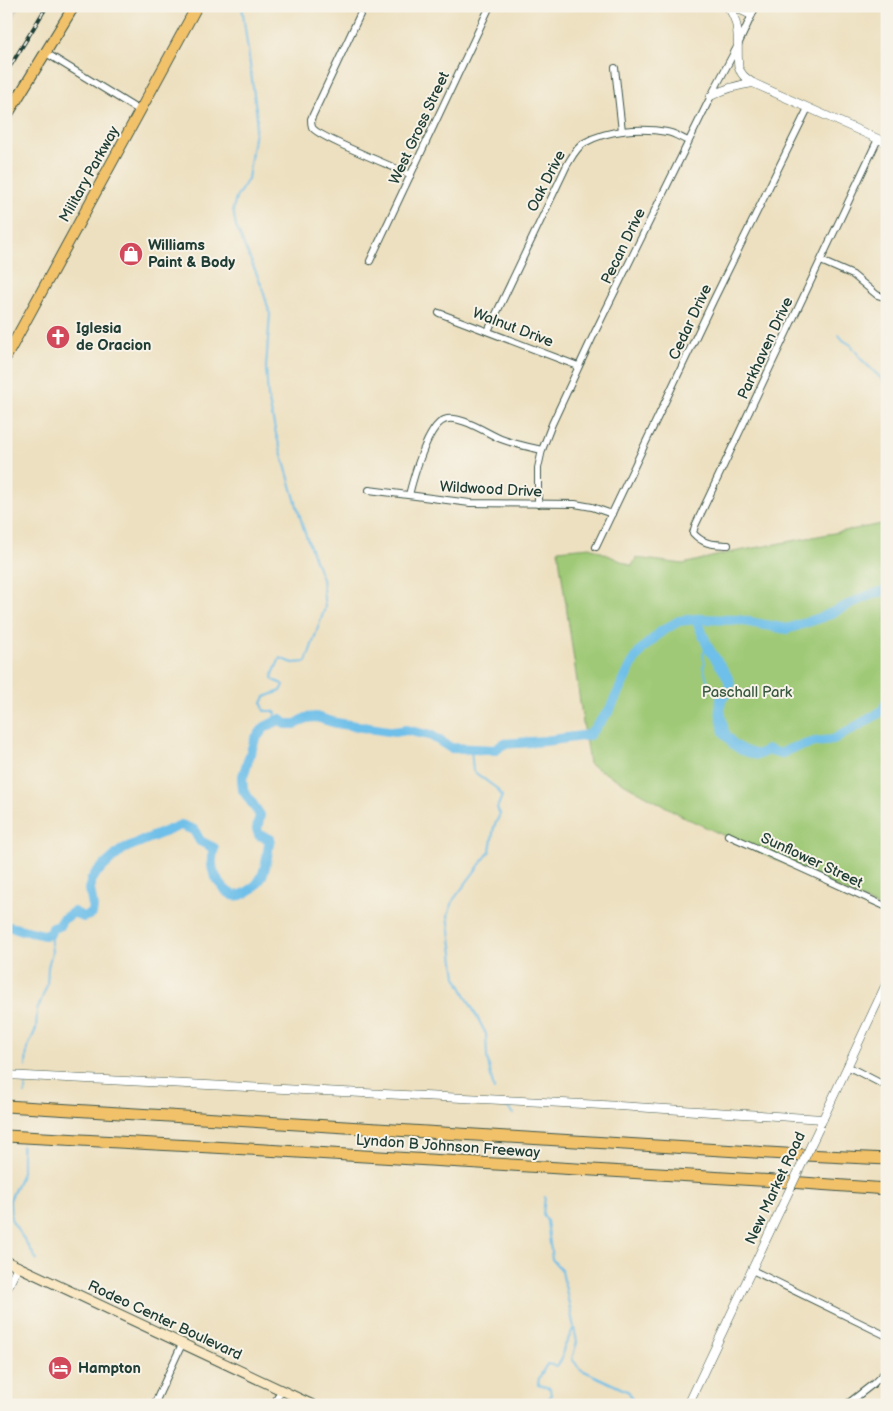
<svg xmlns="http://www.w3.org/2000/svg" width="893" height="1411" font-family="'Balsamiq Sans',sans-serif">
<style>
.industrial{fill:#ccc2b9}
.green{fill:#9fc976;stroke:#5f8355}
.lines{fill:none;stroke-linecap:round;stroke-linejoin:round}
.stream{stroke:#6ebfe9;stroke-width:2}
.river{stroke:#6ebfe9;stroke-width:10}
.minor-casing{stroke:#3e5549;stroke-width:8}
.tertiary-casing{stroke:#3e5549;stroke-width:9}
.secondary-casing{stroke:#3e5549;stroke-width:11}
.primary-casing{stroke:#3e5549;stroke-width:12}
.motorway-casing{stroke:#3e5549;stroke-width:13}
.minor{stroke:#fff;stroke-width:6}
.tertiary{stroke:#fff;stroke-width:8}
.secondary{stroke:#fae7c3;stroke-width:9}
.primary{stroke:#f2c26a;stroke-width:10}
.motorway{stroke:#f2c26a;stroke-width:11}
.rail-casing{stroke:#1f3d34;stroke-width:4}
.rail{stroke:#f7f3e8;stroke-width:2;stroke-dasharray:5.5;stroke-linecap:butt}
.tertiary-bridge-casing{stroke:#3e5549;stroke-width:9;stroke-linecap:butt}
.tertiary-bridge{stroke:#fff;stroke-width:8}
.labels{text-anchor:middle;stroke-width:4;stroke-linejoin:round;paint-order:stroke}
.street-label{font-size:15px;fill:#1f3d34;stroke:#f7f3e8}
.poi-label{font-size:15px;font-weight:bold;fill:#1f3d34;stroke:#f7f3e8;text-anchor:start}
.park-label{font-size:15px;fill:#395941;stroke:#f7f3e8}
</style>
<rect width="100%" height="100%" fill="#f7f3e8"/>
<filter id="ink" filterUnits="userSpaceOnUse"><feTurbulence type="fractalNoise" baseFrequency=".02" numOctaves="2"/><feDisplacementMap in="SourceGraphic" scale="10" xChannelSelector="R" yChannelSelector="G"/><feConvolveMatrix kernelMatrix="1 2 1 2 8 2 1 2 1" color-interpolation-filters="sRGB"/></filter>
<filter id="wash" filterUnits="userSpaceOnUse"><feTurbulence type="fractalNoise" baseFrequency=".0096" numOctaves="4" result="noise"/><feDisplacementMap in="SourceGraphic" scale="20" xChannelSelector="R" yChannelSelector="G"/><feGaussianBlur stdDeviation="1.12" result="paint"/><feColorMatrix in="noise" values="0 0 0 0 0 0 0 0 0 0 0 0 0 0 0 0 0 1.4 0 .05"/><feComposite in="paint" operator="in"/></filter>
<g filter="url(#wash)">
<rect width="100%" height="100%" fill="#ede0c0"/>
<path class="industrial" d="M 6,6 L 20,6 L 6,32 Z"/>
<path class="green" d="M 887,523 L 887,911 L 686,818 L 589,764 L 558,550 L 590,547 L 632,566 L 636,558 L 683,564 L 728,553 Z"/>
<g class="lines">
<g class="stream">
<path d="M 242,6 L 257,117 L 248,179 L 236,198 L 233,209 L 236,227 L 261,284 L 270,314 L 266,367 L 268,397 L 276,434 L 304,530 L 322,579 L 325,608 L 306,662 L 293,663 L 280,658 L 273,674 L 272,679 L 284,685 L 281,691 L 265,697 L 262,703 L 264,711 L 273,711 L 276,713 L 271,724"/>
<path d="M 839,335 L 843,340 L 851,345 L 862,360 L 887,384"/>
<path d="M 707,645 L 703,655 L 705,663 L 703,667 L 709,685 L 718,696 L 717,702 L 721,708"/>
<path d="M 471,749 L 473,771 L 496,788 L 502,796 L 497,808 L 500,814 L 494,827 L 490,851 L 454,899 L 448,915 L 456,977 L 486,1034 L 487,1057 L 494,1090"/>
<path d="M 26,1067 L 27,1049 L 36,1029 L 37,1011 L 47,985 L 48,967 L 52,952 L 50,934"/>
<path d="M 25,1094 L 26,1081"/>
<path d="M 505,1104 L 513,1114"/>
<path d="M 22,1146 L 22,1173 L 10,1200 L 11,1219 L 37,1260"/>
<path d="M 545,1197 L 543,1214 L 547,1221 L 552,1259 L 562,1271 L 577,1342 L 572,1359 L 580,1369 L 629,1392 L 632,1399 L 630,1405"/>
<path d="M 543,1405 L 551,1396 L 550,1388 L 538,1385 L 539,1378 L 547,1364 L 557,1366 L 562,1359 L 563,1350 L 573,1329"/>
</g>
<g class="river">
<path d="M 696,619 L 709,649 L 726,674 L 730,683 L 728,693 L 721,699 L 720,710 L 724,732 L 733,744 L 742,750 L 757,755 L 768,750 L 781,754 L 790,749 L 815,742 L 833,740 L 876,715 L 883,710 L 887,702"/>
<path d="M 6,926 L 44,935 L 50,934 L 52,928 L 59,926 L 62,920 L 74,912 L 83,917 L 92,914 L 93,907 L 90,889 L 91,881 L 96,873 L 123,849 L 181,825 L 194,830 L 200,841 L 214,848 C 213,853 211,858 212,864 C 212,874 223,891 233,895 C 242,898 252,889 257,884 C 267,872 267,853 270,839 L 259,835 L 257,829 L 260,815 L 243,790 L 242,779 L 255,739 L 265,727 L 281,719 L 285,724 L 296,724 L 306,718 L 316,717 L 336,723 L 395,732 L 406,730 L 432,736 L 451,748 L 496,750 L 503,744 L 545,741 L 589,735 L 609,711 L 632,664 L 642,649 L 662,631 L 679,621 L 696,619 L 738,620 L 787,629 L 823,617 L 867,596 L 887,590"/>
</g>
</g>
</g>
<g filter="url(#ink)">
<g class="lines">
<g class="minor-casing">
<g id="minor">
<path d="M 364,6 L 311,119 C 311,121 311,124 312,127 C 315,136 397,168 411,175"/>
<path d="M 46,53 L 140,111"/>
<path d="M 615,68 L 622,131"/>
<path d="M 370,261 L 490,6"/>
<path d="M 821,261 L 853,275 L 877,295 L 887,298"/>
<path d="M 439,313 L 578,366"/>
<path d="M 488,331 L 567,165 C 572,157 576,148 584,143 C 606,130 641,127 667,132 C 674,133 681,138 688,141"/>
<path d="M 369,490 L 470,503 L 575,504 L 592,507 L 612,514"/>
<path d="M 409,495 C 413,479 427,427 444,420 C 460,414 486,433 501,439 C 514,444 528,447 542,450"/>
<path d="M 538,504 L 538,468 L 542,450 L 552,424 L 594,334 L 711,96 L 737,47 L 756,6"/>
<path d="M 728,545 C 713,544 704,545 693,533 L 695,526 L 878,139"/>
<path d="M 596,547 L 713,301 L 808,108"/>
<path d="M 728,835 L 887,907"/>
<path d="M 847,1066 L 884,1085 L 887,1085"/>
<path d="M 752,1270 L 887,1336"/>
<path d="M 154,1405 L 182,1344"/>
<path d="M 274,1405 L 281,1390"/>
<path d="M 846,1405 L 873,1384 L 887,1370"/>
</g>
</g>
<g class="tertiary-casing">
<g id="tertiary">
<path d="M 727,6 C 741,22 737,41 738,61 C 738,65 738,69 741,72 C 743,77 749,80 753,83 L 887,143"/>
<path d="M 732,6 L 751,15"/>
<path d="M 711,96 C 724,89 738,85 753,83"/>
<path d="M 6,1075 L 603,1105 L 823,1119"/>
<path d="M 821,1123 L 887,982"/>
<path d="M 6,1291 L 18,1266"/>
<path d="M 688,1405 L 781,1208"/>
</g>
</g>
<g class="secondary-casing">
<path id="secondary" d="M 6,1261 L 313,1405"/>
</g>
<g class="primary-casing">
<g id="primary">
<path d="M 6,117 L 74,6"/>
<path d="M 6,357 L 197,6"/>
</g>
</g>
<g class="motorway-casing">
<g id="motorway">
<path d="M 6,1106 L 785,1154 L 887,1159"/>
<path d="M 6,1136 L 265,1150 L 775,1181 L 887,1189"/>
</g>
</g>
<use href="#minor" class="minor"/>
<use href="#tertiary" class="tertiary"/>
<use href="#secondary" class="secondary"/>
<use href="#primary" class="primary"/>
<use href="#motorway" class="motorway"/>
<g class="rail-casing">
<path id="rail" d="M 6,73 L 47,6"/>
</g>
<use href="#rail" class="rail"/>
<g class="tertiary-bridge-casing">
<path id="tertiary-bridge" d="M 781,1208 L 819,1128"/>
</g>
<use href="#tertiary-bridge" class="tertiary-bridge"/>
</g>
</g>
<defs>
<g id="shop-disc" transform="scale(1.25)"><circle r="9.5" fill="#d1495b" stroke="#f7f3e8"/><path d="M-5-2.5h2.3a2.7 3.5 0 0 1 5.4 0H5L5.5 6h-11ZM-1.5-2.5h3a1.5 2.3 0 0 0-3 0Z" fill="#fff"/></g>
<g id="church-disc" transform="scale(1.25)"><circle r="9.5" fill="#d1495b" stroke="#f7f3e8"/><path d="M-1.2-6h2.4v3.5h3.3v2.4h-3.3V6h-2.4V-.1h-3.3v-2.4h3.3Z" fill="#fff"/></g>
<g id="hotel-disc" transform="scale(1.25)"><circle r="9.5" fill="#d1495b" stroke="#f7f3e8"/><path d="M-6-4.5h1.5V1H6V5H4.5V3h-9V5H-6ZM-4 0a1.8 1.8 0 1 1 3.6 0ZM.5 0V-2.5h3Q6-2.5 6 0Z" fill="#fff"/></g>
</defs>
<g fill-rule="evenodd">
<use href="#shop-disc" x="131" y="254"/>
<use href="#church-disc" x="58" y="337"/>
<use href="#hotel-disc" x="60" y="1368"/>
</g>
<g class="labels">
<g class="street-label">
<text transform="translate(419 128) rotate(-65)" y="5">West Gross Street</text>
<text transform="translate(89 174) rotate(-61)" y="5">Military Parkway</text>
<text transform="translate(546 181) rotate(-63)" y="5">Oak Drive</text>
<text transform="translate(623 246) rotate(-64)" y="5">Pecan Drive</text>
<text transform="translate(690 322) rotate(-65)" y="5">Cedar Drive</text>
<text transform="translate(513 327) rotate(21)" y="5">Walnut Drive</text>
<text transform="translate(765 348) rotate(-65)" y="5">Parkhaven Drive</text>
<text transform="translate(491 489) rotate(3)" y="5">Wildwood Drive</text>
<text transform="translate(812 860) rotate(25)" y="5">Sunflower Street</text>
<text transform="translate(448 1146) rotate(4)" y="5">Lyndon B Johnson Freeway</text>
<text transform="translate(775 1188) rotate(-65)" y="5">New Market Road</text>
<text transform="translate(165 1320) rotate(25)" y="5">Rodeo Center Boulevard</text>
</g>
<g class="poi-label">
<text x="148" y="250">Williams<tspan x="148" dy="17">Paint &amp; Body</tspan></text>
<text x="76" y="333">Iglesia<tspan x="76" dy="17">de Oracion</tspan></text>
<text x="78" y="1373">Hampton</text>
</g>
<g class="park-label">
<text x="747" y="697">Paschall Park</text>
</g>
</g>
<rect width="893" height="1411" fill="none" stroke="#f7f3e8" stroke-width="25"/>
</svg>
